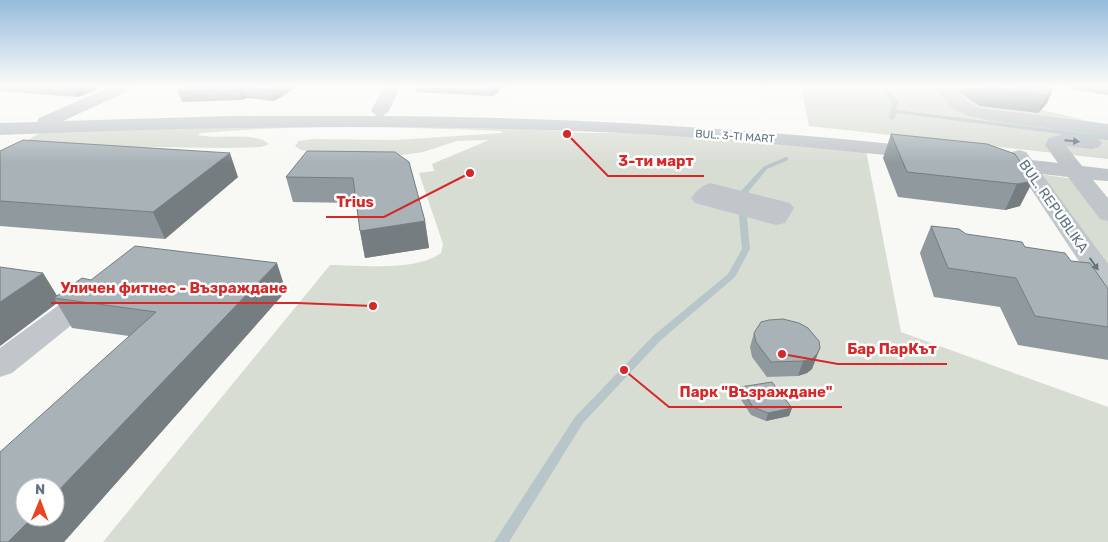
<svg xmlns="http://www.w3.org/2000/svg" width="1108" height="542" font-family="Rubik,sans-serif">
<style>
.green{fill:#d8ddd4}
.lines{fill:none;stroke-linecap:round;stroke-linejoin:round}
.stream{fill:#b8c6c9;fill-rule:evenodd}
.minor{fill:#c1c6ca;fill-rule:evenodd}
.wall{fill:#90999d}
.shaded-wall{fill:#767d80}
.building{fill:#a8b2b7;stroke:#767d80}
.oneway{fill:#627681}
.labels{text-anchor:middle;stroke-width:5;stroke-linejoin:round;paint-order:stroke}
.far-street-label{font-size:11px;fill:#627681;stroke:#fff}
.street-label{font-size:14px;fill:#627681;stroke:#fff}
.leader{fill:none;stroke:#d62828;stroke-width:2}
.callout-dot{fill:#d62828;stroke:#fff;stroke-width:2}
.callout-label{font-size:15px;text-anchor:middle;font-weight:bold;fill:#d62828;stroke:#fff;stroke-width:5;stroke-linejoin:round;paint-order:stroke}
</style>
<rect width="100%" height="100%" fill="#f8f8f5"/>
<g class="green">
<path d="M 801,87 L 962,87 L 997,99 L 1108,126 L 1108,159 L 809,126 Z"/>
<path d="M 173,126 L 493,127 L 587,133 L 644,133 L 866,150 L 901,332 L 1108,407 L 1108,542 L 103,542 L 330,265 C 362,265 414,272 441,253 L 443,244 L 419,173 L 434,171 L 432,164 L 489,140 L 457,141 L 423,152 L 402,155 L 324,153 L 301,150 L 295,146 L 299,141 L 312,139 L 395,140 L 502,133 L 501,131 C 401,127 300,124 200,133 L 198,135 C 217,140 254,131 269,144 L 261,147 L 224,148 L 25,145 L 24,142 L 40,133 Z"/>
<path d="M 1032,173 L 1081,180 L 1108,214 L 1108,284 Z"/>
</g>
<g class="lines">
<g class="stream">
<path d="M 882,87 L 887,87 L 898,103 L 896,110 L 1108,136 L 1108,140 L 896,113 L 895,118 L 892,120 L 889,118 L 892,103 Z"/>
<path d="M 786,157 L 788,158 L 788,160 L 767,169 L 749,191 L 747,217 L 750,249 L 735,277 L 661,340 L 583,423 L 509,542 L 494,542 L 575,417 L 653,336 L 728,274 L 742,249 L 739,217 L 741,191 L 763,167 Z"/>
</g>
<g class="minor">
<path d="M 110,87 L 132,87 L 130,90 L 63,121 L 230,116 L 377,116 L 371,111 L 384,87 L 400,87 L 389,111 L 383,116 C 564,117 743,128 923,147 L 930,149 L 933,153 L 930,157 L 923,159 C 808,147 692,135 576,131 C 384,124 192,127 0,135 L 0,123 L 37,122 L 39,118 Z"/>
<path d="M 932,87 L 950,87 L 966,101 L 979,108 L 1108,124 L 1108,136 L 993,121 L 968,116 L 954,109 Z"/>
<path d="M 1063,134 L 1099,139 L 1102,143 L 1099,147 L 1092,149 L 1066,146 L 1082,166 L 1108,169 L 1108,181 L 1093,180 L 1108,198 L 1108,221 L 1100,219 L 1068,177 L 1042,174 L 1108,264 L 1108,293 L 1098,290 L 1019,171 L 978,165 L 975,161 L 978,157 L 985,155 L 1010,158 L 1012,152 L 1019,150 L 1026,152 L 1032,160 L 1058,163 L 1045,145 L 1049,138 Z"/>
<path d="M 710,183 L 790,203 L 794,208 L 785,223 L 776,225 L 695,203 L 691,198 C 697,190 701,186 710,183 Z"/>
<path d="M 95,283 L 105,286 L 109,292 L 105,298 L 12,373 L 0,377 L 0,348 L 85,286 Z"/>
</g>
</g>
<g class="wall">
<path d="M 0,87 L 102,87 L 78,97 L 0,91 Z"/>
<path d="M 183,87 L 297,87 L 274,101 L 247,98 L 241,100 L 182,102 L 178,91 Z"/>
<path d="M 415,87 L 502,87 L 498,92 L 492,96 L 416,92 Z"/>
<path d="M 960,87 L 1054,87 L 1047,103 L 1038,113 L 980,106 L 959,92 Z"/>
<path d="M 1071,87 L 1108,87 L 1108,95 L 1071,89 Z"/>
<path d="M 891,134 L 1015,154 L 1020,206 L 1005,210 L 898,197 L 883,158 Z"/>
<path d="M 0,151 L 238,177 L 165,239 L 0,226 Z"/>
<path d="M 395,152 L 425,221 L 429,248 L 365,258 L 360,231 L 356,203 L 293,202 L 286,177 Z"/>
<path d="M 931,226 L 966,234 L 1025,247 L 1071,261 L 1108,289 L 1108,360 L 1018,345 L 1000,307 L 934,297 L 920,253 Z"/>
<path d="M 43,273 L 57,296 L 91,280 L 286,291 L 64,542 L 0,542 L 129,336 L 72,328 L 57,303 L 0,346 Z"/>
<path d="M 754,333 L 820,348 L 812,369 L 807,373 L 798,376 L 767,377 L 752,357 L 750,347 Z"/>
<path d="M 740,387 L 792,408 L 789,416 L 766,421 L 751,415 L 738,395 Z"/>
</g>
<g class="shaded-wall">
<path d="M 73,87 L 102,87 L 78,97 Z"/>
<path d="M 276,87 L 297,87 L 274,101 L 271,90 Z"/>
<path d="M 492,87 L 502,87 L 498,92 L 492,96 Z"/>
<path d="M 1053,87 L 1054,87 L 1047,103 L 1038,113 L 1047,95 Z"/>
<path d="M 243,88 L 247,98 L 241,100 L 238,90 Z"/>
<path d="M 230,153 L 238,177 L 165,239 L 153,212 Z"/>
<path d="M 1033,181 L 1020,206 L 1005,210 L 1017,184 Z"/>
<path d="M 425,221 L 429,248 L 365,258 L 360,231 Z"/>
<path d="M 277,263 L 286,291 L 64,542 L 8,542 L 33,517 L 55,517 L 55,494 Z"/>
<path d="M 43,273 L 59,299 L 54,298 L 57,303 L 0,346 L 0,302 Z"/>
<path d="M 820,348 L 812,369 L 807,373 L 798,376 L 803,361 Z"/>
<path d="M 792,408 L 789,416 L 766,421 L 768,413 Z"/>
</g>
<g class="building">
<path d="M 183,87 L 276,87 L 271,90 L 243,88 L 238,90 L 178,91 Z"/>
<path d="M 986,87 L 1053,87 L 1047,95 Z"/>
<path d="M 891,134 L 987,144 L 1015,154 L 1033,181 L 1017,184 L 907,172 Z"/>
<path d="M 23,140 L 230,153 L 153,212 L 0,201 L 0,151 Z"/>
<path d="M 307,151 L 395,152 L 409,162 L 425,221 L 360,231 L 353,178 L 286,177 Z"/>
<path d="M 931,226 L 959,229 L 966,234 L 1022,242 L 1025,247 L 1065,253 L 1071,261 L 1090,263 L 1108,289 L 1108,327 L 1035,316 L 1016,278 L 948,268 Z"/>
<path d="M 135,246 L 277,263 L 55,494 L 55,487 L 25,487 L 25,517 L 33,517 L 8,542 L 0,542 L 0,452 L 156,312 L 54,298 L 82,278 L 91,280 Z"/>
<path d="M 0,267 L 43,273 L 0,302 Z"/>
<path d="M 783,319 L 799,323 L 808,328 L 819,341 L 820,348 L 817,354 L 812,359 L 803,361 L 771,362 L 756,342 L 754,333 L 761,322 L 769,320 Z"/>
<path d="M 772,382 L 792,408 L 768,413 L 753,407 L 740,387 Z"/>
</g>
<defs><path id="oneway-solid" d="M-6-.8H1V-3.2L6.5 0L1 3.2V.8H-6Z" transform="scale(1.25)"/></defs>
<g class="oneway">
<use href="#oneway-solid" transform="translate(1072 141) rotate(5)"/>
<use href="#oneway-solid" transform="translate(1094 264) rotate(55)"/>
</g>
<linearGradient id="sky" x2="0" y2="1"><stop stop-color="#95bbdc"/><stop offset="0.53" stop-color="#fcfcfa"/><stop offset="1" stop-color="#fcfcfa" stop-opacity="0"/></linearGradient>
<rect width="1108" height="163" fill="url(#sky)"/>
<g class="labels">
<g class="far-street-label">
<text transform="translate(735 136) rotate(4)" y="4">BUL. 3-TI MART</text>
</g>
<g class="street-label">
<text transform="translate(1054 206) rotate(55)" y="5">BUL. REPUBLIKA</text>
</g>
</g>
<path class="leader" d="M567 134L608 176H704M470 173L384 217H326M373 306L297 303H51M782 354L838 364H947M624 370L669 407H842"/>
<g class="callout-dot">
<circle cx="567" cy="134" r="5"/>
<circle cx="470" cy="173" r="5"/>
<circle cx="373" cy="306" r="5"/>
<circle cx="782" cy="354" r="5"/>
<circle cx="624" cy="370" r="5"/>
</g>
<g class="callout-label">
<text x="656" y="166">3-ти март</text>
<text x="355" y="207">Trius</text>
<text x="174" y="293">Уличен фитнес - Възраждане</text>
<text x="892" y="354">Бар ПарКът</text>
<text x="756" y="397">Парк "Възраждане"</text>
</g>
<g transform="translate(40 502) rotate(1)"><circle r="24" fill="#ffffff" stroke="#c0c8cd"/>
<path d="M0-4L9 19L0 12L-9 19Z" fill="#e94424"/>
<text y="-8" font-size="14" font-weight="bold" text-anchor="middle" fill="#627681">N</text>
</g>
</svg>
